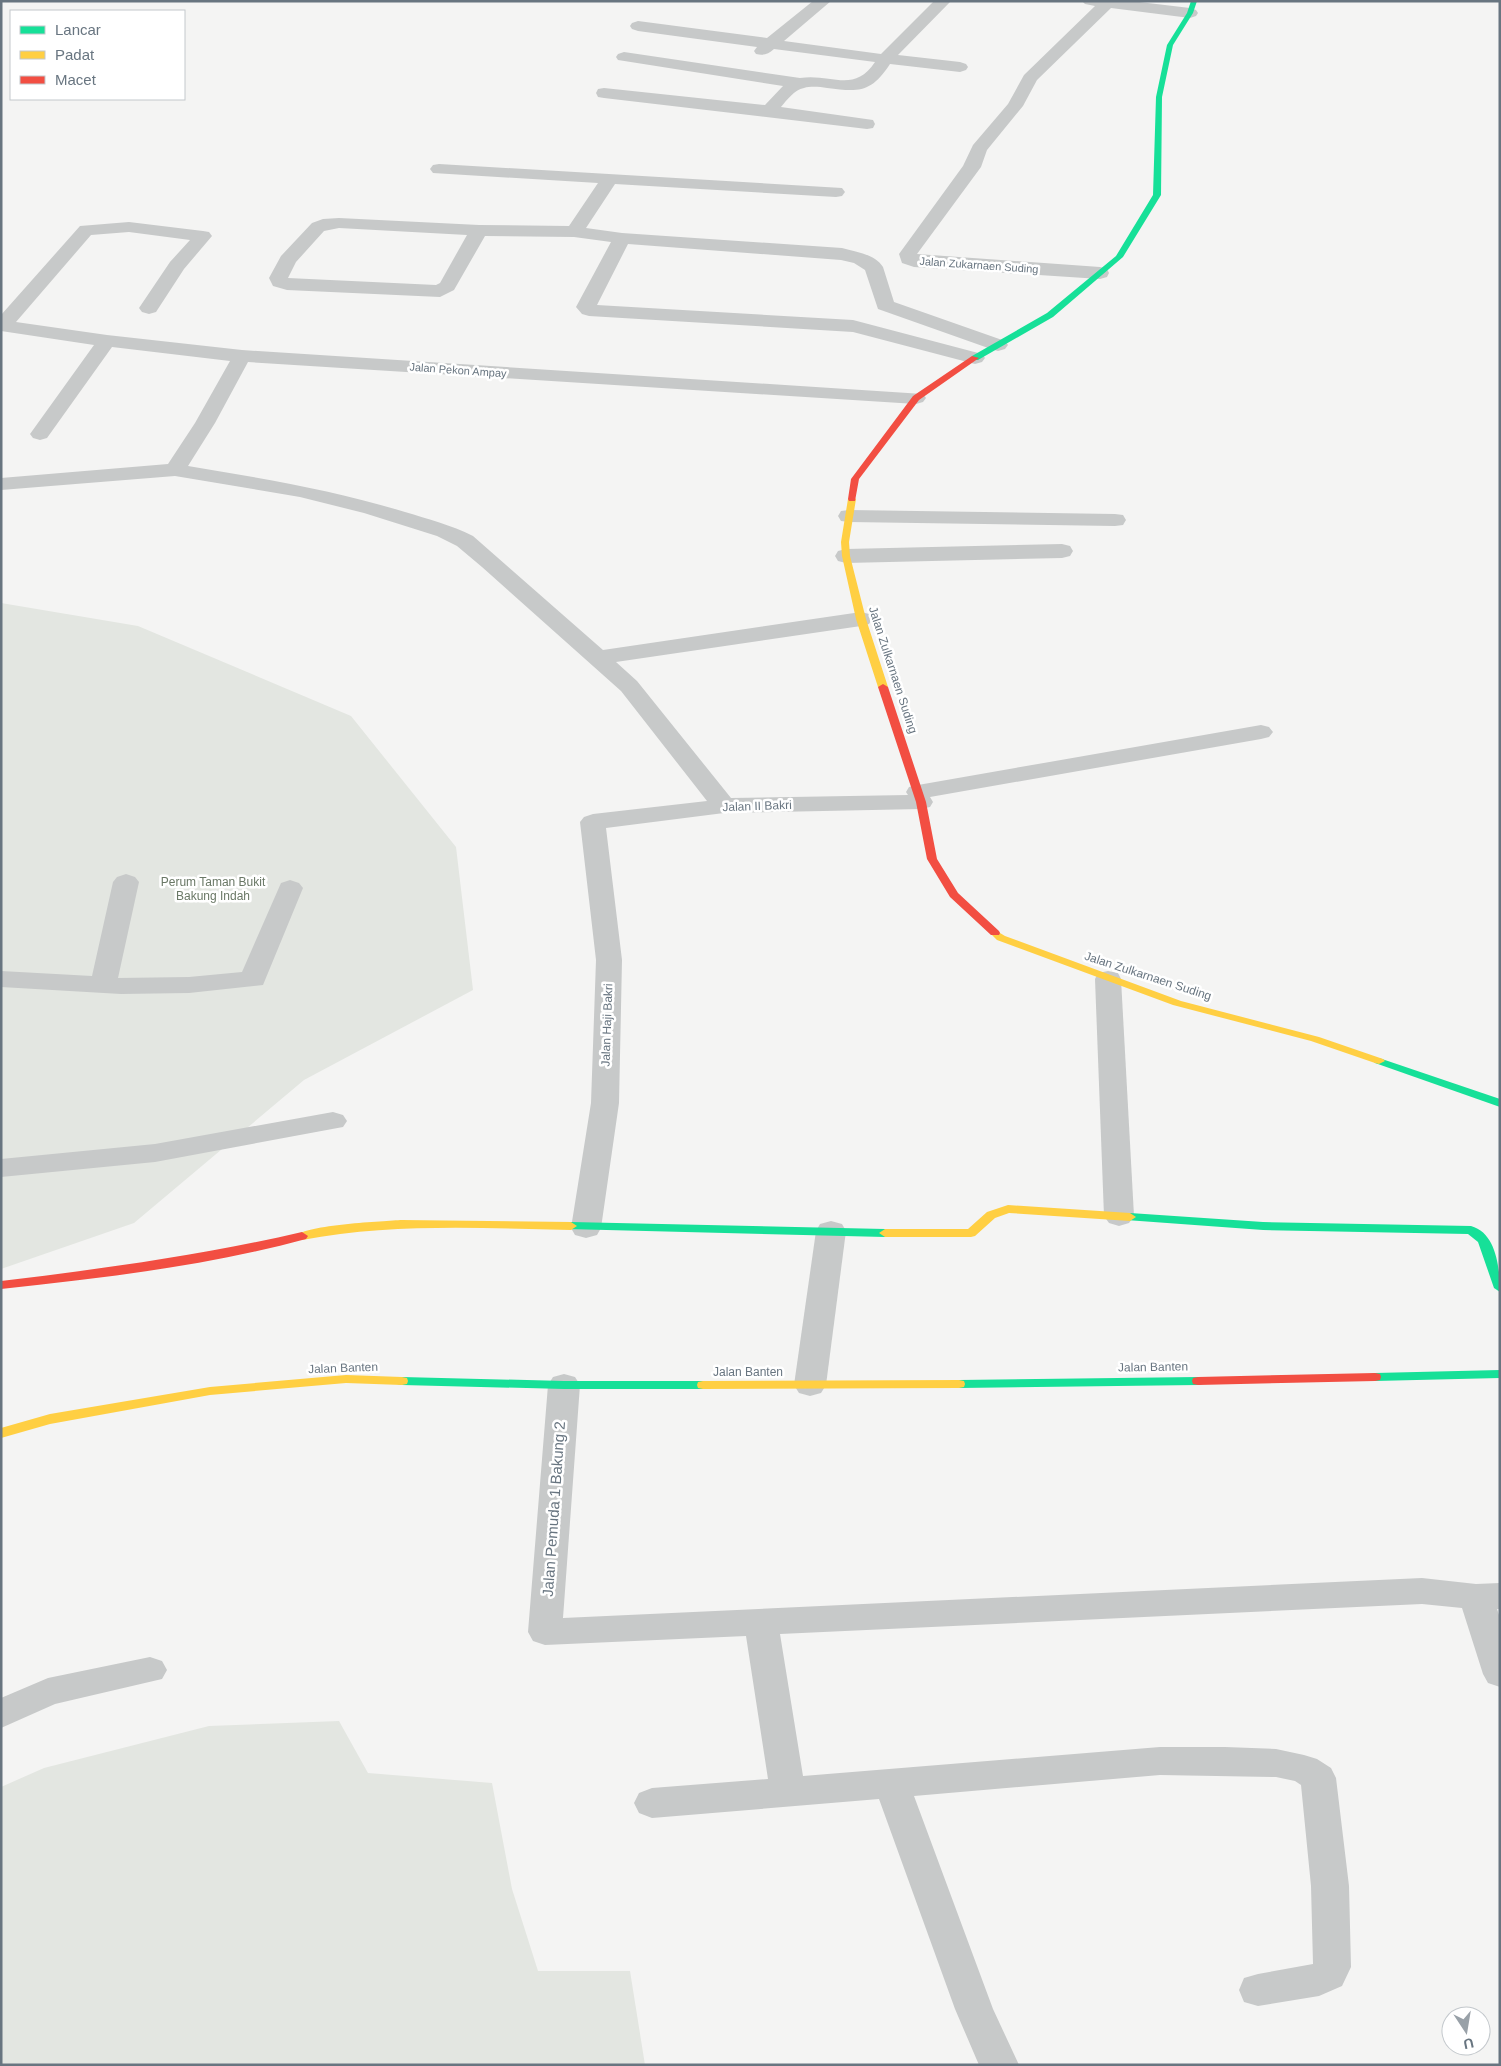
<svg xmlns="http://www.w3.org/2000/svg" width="1501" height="2066" font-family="Arial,sans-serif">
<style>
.green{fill:#e3e6e1}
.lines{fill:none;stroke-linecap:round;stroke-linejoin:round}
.street{fill:#c7c9c9;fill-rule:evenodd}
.fast{fill:#16e098;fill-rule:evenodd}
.slow{fill:#ffcf43;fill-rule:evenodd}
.jam{fill:#f24e42;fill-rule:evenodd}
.labels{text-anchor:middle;stroke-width:5;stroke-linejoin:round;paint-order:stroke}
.far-street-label{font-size:11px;fill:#687580;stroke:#fff}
.street-label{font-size:12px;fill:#687580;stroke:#fff}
.park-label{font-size:12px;fill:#6a7866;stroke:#fff}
.near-street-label{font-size:15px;fill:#687580;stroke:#fff}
</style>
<rect width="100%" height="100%" fill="#f4f4f3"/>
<g class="green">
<path d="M 1,603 L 138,626 L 351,716 L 456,847 L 473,990 L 304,1080 L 134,1223 L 1,1269 Z"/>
<path d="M 339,1721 L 368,1773 L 492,1783 L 512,1889 L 538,1971 L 630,1971 L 645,2065 L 1,2065 L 1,1787 L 44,1768 L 209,1726 Z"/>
</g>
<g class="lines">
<g class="street">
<path d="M 813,1 L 831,1 L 784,41 L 881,54 L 934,1 L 951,1 L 898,55 L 960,62 L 966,64 L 968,67 L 966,70 L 960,72 L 890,64 C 871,93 859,92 827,88 C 820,87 811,86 804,88 C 794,90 787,100 781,107 L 873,120 L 875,124 L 873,128 L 867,129 L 604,98 L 598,97 L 596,93 L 598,89 L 604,88 L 765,105 L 783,86 L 618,60 L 616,57 L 618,54 L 624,52 L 800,78 C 831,73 854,94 875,62 L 774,49 C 768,54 764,56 756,54 L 754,51 L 757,47 L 638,31 L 632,29 L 630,26 L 632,23 L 638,21 L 767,38 Z"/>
<path d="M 1082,1 L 1131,1 L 1190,8 L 1196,10 L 1198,13 L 1196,16 L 1190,18 L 1111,8 L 1037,80 L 1023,106 L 987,150 L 981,167 L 917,254 L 1100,267 L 1107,269 L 1109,273 L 1107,277 L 1100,279 L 914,267 L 902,263 L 899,254 L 963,166 L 973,145 L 1008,104 L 1024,75 L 1095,6 L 1085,4 Z"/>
<path d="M 439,164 L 842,188 L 845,192 L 842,196 L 836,197 L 615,184 L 586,228 L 622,233 L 842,248 C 856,252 875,254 883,267 L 894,302 L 1005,341 L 1008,345 L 1005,349 L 998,351 L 991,349 L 878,309 L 865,270 L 854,263 L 841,260 L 628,244 L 597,305 L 853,320 L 982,354 L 985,358 L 982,362 L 975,364 L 853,332 L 589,316 L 582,314 L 576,307 L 611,242 L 574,237 L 485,236 L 454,290 L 440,297 L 287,290 L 273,286 L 269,278 L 281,256 L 312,223 L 323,219 L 339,218 L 479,225 L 569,226 L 598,183 L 433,173 L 430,169 L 433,165 ZM 339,228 L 467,235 L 440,283 L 436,285 L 288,278 L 296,262 L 324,231 Z"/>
<path d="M 129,222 L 203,231 L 209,232 L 212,236 L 184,269 L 156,312 L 149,314 L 142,312 L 139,308 L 170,262 L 190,240 L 129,232 L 91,235 L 16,322 L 107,335 L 242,350 L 923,394 L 926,398 L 923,402 L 916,404 L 248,362 L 215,423 L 188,466 C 261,478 334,490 405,512 C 428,519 451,525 473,536 L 603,650 L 861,612 L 869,614 L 872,619 L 869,624 L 861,626 L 616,662 L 637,681 L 731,798 L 908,795 L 906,792 L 909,787 L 918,785 L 1261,725 L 1269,727 L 1273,732 L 1269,737 L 1261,739 L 930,797 L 933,802 L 930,807 L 921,809 L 724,813 L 606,828 L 622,960 L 619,1103 L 601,1228 L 597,1235 L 586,1238 L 575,1235 L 571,1228 L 591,1103 L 596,960 L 580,822 L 584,817 L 593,814 L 707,801 L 621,691 L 482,567 L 457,546 L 437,536 L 364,513 L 300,497 L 175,476 L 1,490 L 1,478 L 168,464 L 195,423 L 230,361 L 112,347 L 47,438 L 40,440 L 33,438 L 30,434 L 94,345 L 1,331 L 1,315 L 80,226 Z"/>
<path d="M 849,510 L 1115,514 L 1123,515 L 1126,520 L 1123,525 L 1115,526 L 849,522 L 841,521 L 838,516 L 841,511 Z"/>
<path d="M 1062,544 L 1070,546 L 1073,551 L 1070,556 L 1062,558 L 846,563 L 838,561 L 835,556 L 838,551 L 846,549 Z"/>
<path d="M 126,874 L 135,877 L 139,882 L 118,978 L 189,977 L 242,972 L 281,883 L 290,880 L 299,883 L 303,888 L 263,985 L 189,993 L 121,994 L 1,987 L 1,971 L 92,976 L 113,882 L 117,877 Z"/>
<path d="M 1108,971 L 1118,973 L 1121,979 L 1134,1216 L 1129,1223 L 1119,1226 L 1109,1223 L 1104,1216 L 1095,979 L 1098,973 Z"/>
<path d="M 333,1112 L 343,1115 L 347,1121 L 343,1127 L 155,1162 L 1,1177 L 1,1159 L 155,1144 Z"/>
<path d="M 831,1221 L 842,1224 L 846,1231 L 826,1385 L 821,1393 L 810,1396 L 799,1393 L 794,1385 L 816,1231 L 820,1224 Z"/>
<path d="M 564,1374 L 575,1377 L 580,1385 L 563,1618 L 1422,1578 L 1476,1584 L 1500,1583 L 1500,1609 L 1497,1609 L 1500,1618 L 1500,1687 L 1488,1683 L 1483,1674 L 1462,1608 L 1422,1604 L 780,1634 L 803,1776 L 1160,1747 L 1225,1747 L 1276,1749 L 1304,1755 L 1317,1759 L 1331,1768 L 1336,1778 L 1349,1886 L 1351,1967 L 1342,1986 L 1319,1996 L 1258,2006 L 1244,2002 L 1239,1990 L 1244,1978 L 1258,1974 L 1313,1964 L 1311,1886 L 1301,1785 L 1295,1781 L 1276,1777 L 1160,1775 L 914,1796 L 993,2009 L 1019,2065 L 979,2065 L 955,2009 L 879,1799 L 652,1818 L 639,1813 L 634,1803 L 639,1793 L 652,1788 L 768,1779 L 746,1636 L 545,1645 L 533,1641 L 528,1632 L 548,1385 L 553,1377 Z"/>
<path d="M 150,1657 L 162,1661 L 167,1670 L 162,1679 L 55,1704 L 1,1728 L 1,1698 L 48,1678 Z"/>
</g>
<g class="fast">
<path d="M 1191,1 L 1197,1 L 1193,13 L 1173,45 L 1162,97 L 1161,195 L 1123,257 L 1053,317 L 978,360 L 972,360 L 972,356 L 1047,313 L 1116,256 L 1153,195 L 1156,97 L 1167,45 L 1187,13 Z"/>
<path d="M 1379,1058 L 1500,1099 L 1500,1107 L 1375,1063 L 1373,1061 Z"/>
<path d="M 1130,1213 L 1263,1222 L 1471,1226 C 1497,1233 1500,1270 1500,1292 L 1494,1288 L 1478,1242 L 1468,1234 L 1263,1230 L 1126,1220 L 1124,1217 L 1126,1214 Z"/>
<path d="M 571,1222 L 885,1229 L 891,1233 L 885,1237 L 567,1229 L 565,1226 Z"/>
<path d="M 1500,1370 L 1500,1378 L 1375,1381 L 1370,1380 L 1369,1377 L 1370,1374 L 1375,1373 Z"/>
<path d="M 402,1377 L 564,1381 L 703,1381 L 708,1382 L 709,1385 L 708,1388 L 703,1389 L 564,1389 L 402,1385 L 397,1384 L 396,1381 L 397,1378 Z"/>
<path d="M 1198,1377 L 1203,1378 L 1204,1381 L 1203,1384 L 1198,1385 L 959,1388 L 954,1387 L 953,1384 L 954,1381 L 959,1380 Z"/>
</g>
<g class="slow">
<path d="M 852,496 L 856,499 L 849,542 L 850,556 L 866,619 L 888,687 L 883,690 L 878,687 L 856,619 L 842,556 L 841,542 L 848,499 Z"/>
<path d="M 995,930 L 1005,936 L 1181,1001 L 1319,1037 L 1383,1059 L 1385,1061 L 1379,1064 L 1375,1063 L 1311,1041 L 1173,1005 L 997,940 L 990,933 Z"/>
<path d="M 1008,1205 L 1130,1213 L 1136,1217 L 1130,1221 L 1009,1213 L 995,1218 L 975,1236 L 971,1237 L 885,1237 L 879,1233 L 885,1229 L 968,1229 L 987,1212 Z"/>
<path d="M 402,1220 L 571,1222 L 577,1226 L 571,1230 C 481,1228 391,1223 302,1240 L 296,1236 C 305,1225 385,1221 402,1220 Z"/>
<path d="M 346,1375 L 402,1377 L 407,1378 L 408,1381 L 407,1384 L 402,1385 L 346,1383 L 210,1395 L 50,1424 L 1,1438 L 1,1428 L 50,1414 L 210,1387 Z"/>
<path d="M 959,1380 L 964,1381 L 965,1384 L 964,1387 L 959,1388 L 703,1389 L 698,1388 L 697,1385 L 698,1382 L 703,1381 Z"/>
</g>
<g class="jam">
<path d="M 972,356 L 979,358 L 919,400 L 859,479 L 855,501 L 849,501 L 848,499 L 851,479 L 913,396 Z"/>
<path d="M 883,684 L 888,687 L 926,802 L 937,859 L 958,893 L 999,931 L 1000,933 L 999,935 L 991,935 L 950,897 L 927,859 L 916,802 L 878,687 Z"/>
<path d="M 302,1232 L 308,1236 L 306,1239 C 207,1266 103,1278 1,1289 L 1,1281 C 102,1269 203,1255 302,1232 Z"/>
<path d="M 1375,1373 L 1380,1374 L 1381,1377 L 1380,1380 L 1375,1381 L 1198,1385 L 1193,1384 L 1192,1381 L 1193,1378 L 1198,1377 Z"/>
</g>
</g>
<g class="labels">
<g class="far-street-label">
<text transform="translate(979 265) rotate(4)" y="4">Jalan Zukarnaen Suding</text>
<text transform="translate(458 370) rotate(4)" y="4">Jalan Pekon Ampay</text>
</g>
<g class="street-label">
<text transform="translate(893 670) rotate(72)" y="4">Jalan Zulkarnaen Suding</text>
<text transform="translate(757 806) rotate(-2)" y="4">Jalan II Bakri</text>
<text transform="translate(1148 976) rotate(18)" y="4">Jalan Zulkarnaen Suding</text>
<text transform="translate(607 1025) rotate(-88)" y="4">Jalan Haji Bakri</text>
<text transform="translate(1153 1367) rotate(-1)" y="4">Jalan Banten</text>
<text transform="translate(343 1368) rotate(-2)" y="4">Jalan Banten</text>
<text x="748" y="1376">Jalan Banten</text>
</g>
<g class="park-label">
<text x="213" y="886">Perum Taman Bukit<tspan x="213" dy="14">Bakung Indah</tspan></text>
</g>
<g class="near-street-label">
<text transform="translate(554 1509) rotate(-86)" y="5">Jalan Pemuda 1 Bakung 2</text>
</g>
</g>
<rect width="1501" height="2066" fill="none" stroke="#687580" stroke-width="5"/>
<rect x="10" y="10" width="175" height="90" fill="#ffffff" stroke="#c3c8cc"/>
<rect x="20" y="26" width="25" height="8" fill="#16e098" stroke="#c3c8cc"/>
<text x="55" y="35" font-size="15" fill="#687580">Lancar</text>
<rect x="20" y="51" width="25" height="8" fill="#ffcf43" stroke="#c3c8cc"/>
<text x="55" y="60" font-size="15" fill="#687580">Padat</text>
<rect x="20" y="76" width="25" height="8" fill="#f24e42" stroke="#c3c8cc"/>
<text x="55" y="85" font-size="15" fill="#687580">Macet</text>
<g transform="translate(1466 2031) rotate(168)"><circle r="24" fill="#ffffff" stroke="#c3c8cc"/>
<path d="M0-4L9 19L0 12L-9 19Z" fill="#99a1a8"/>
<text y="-8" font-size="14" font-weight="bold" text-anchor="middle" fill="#687580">U</text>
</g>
</svg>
